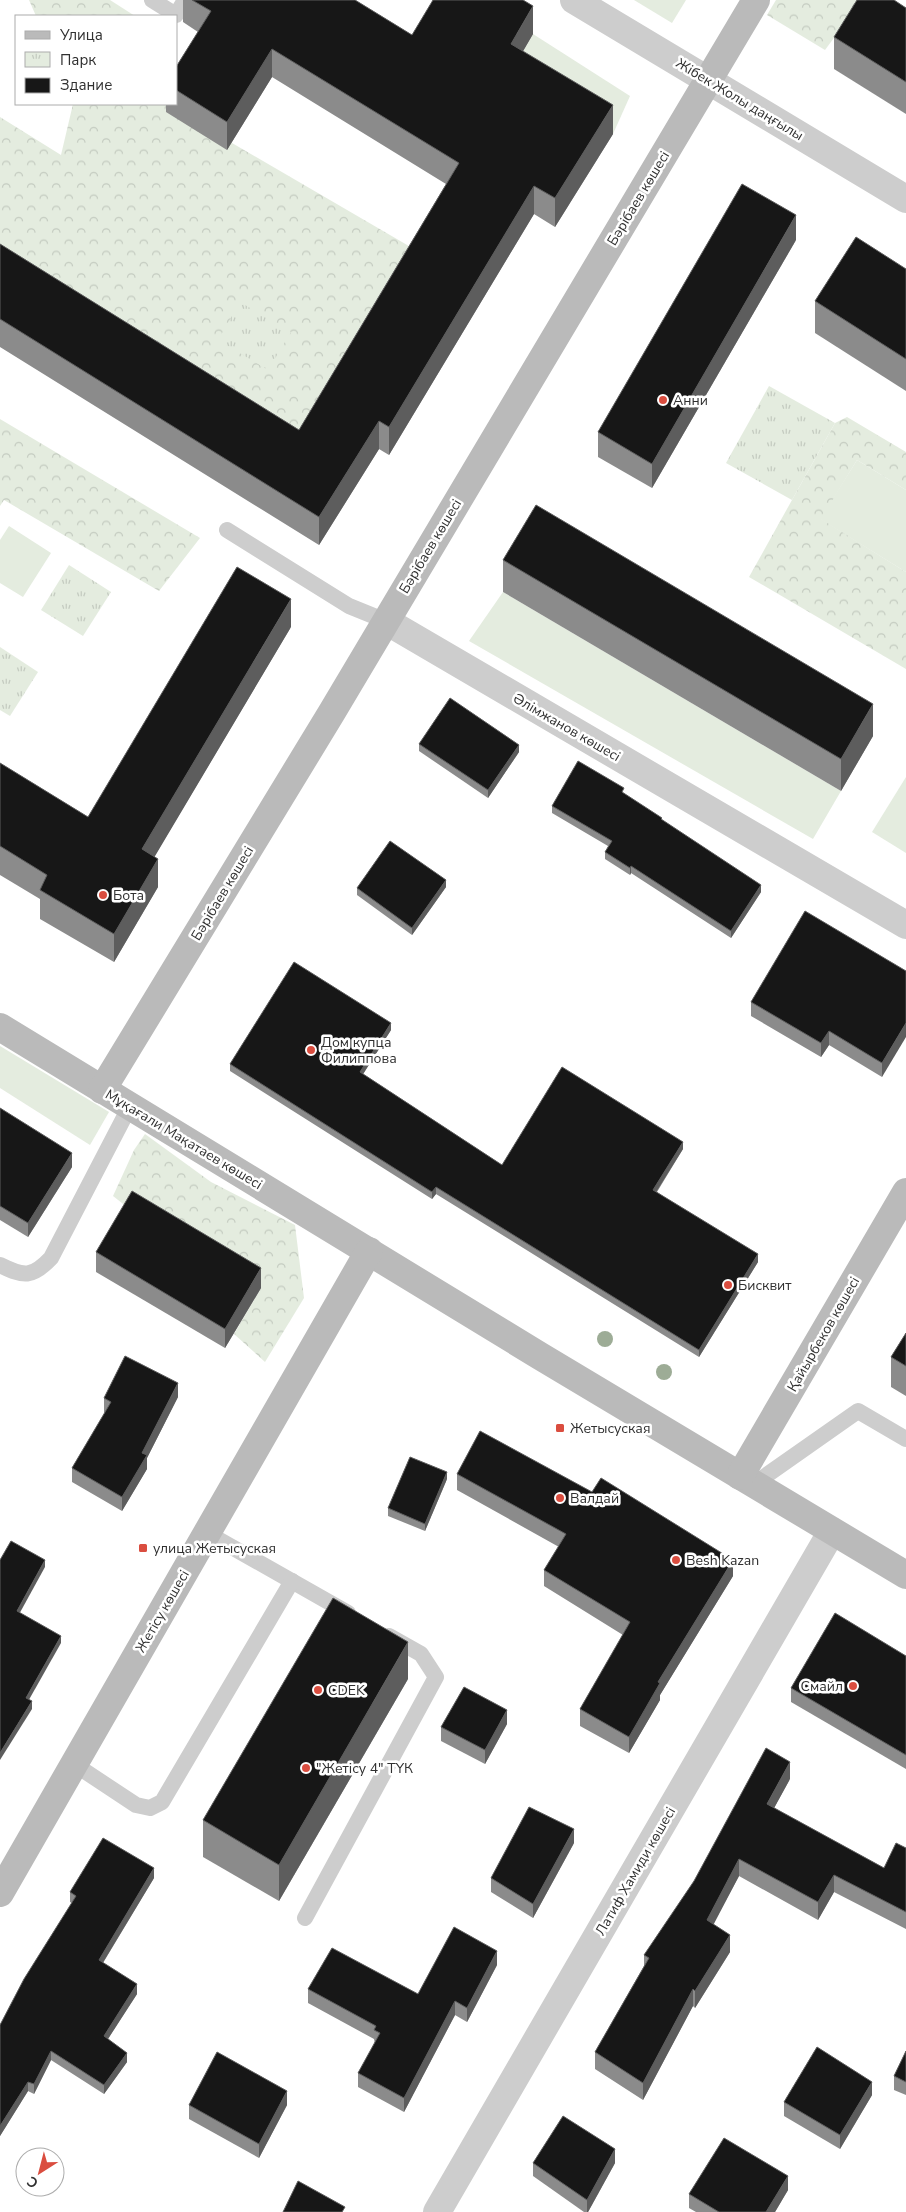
<svg xmlns="http://www.w3.org/2000/svg" width="906" height="2212" font-family="'Nunito Sans',sans-serif">
<style>
.grass{fill:#e4ecdf}
.forest{fill:url(#forest-crowns)}
.park{fill:url(#park-tufts)}
.lines{fill:none;stroke-linecap:round;stroke-linejoin:round}
.lane{stroke:#cdcdcd;stroke-width:16}
.street{stroke:#cdcdcd;stroke-width:28}
.secondary{stroke:#bababa;stroke-width:28}
.tree{fill:#9dac96}
.wall{fill:#8b8b8b}
.shaded-wall{fill:#5d5d5d}
.building{fill:#171717;stroke:#5d5d5d}
.poi-dot{fill:#da4d3f;stroke:#fff;stroke-width:2}
.labels{text-anchor:middle;stroke-width:5;stroke-linejoin:round;paint-order:stroke}
.street-label{font-size:14px;fill:#303030;stroke:#fff}
.poi-label{font-size:14px;fill:#303030;stroke:#fff;text-anchor:start}
</style>
<defs>
<pattern id="forest-crowns" width="20" height="18" patternUnits="userSpaceOnUse" patternTransform="scale(1.25)"><rect width="20" height="18" fill="#e4ecdf"/><path d="M2 6a3 3 0 1 1 6 0M12 15a3 3 0 1 1 6 0" fill="none" stroke="#c4cbc0"/></pattern>
<pattern id="park-tufts" width="24" height="20" patternUnits="userSpaceOnUse" patternTransform="scale(1.25)"><rect width="24" height="20" fill="#e4ecdf"/><path d="M3 7l-1-3M5 7V3M7 7l1-3M15 17l-1-3M17 17v-4M19 17l1-3" fill="none" stroke="#c4cbc0"/></pattern>
</defs>
<rect width="100%" height="100%" fill="#fff"/>
<g class="grass">
<path d="M 634,0 L 686,0 L 672,23 Z"/>
<path d="M 533,34 L 630,96 L 613,134 L 511,72 Z"/>
<path d="M 857,460 L 906,490 L 906,572 L 820,519 Z"/>
<path d="M 9,526 L 51,553 L 23,597 L 0,583 L 0,540 Z"/>
<path d="M 503,592 L 841,791 L 813,839 L 469,641 Z"/>
<path d="M 906,777 L 906,853 L 872,832 Z"/>
<path d="M 0,1046 L 109,1112 L 90,1145 L 0,1088 Z"/>
</g>
<g class="forest">
<path d="M 29,0 L 110,0 L 135,16 L 36,16 Z"/>
<path d="M 776,0 L 862,0 L 825,50 L 767,15 Z"/>
<path d="M 73,104 L 171,104 L 232,143 L 414,249 L 289,452 L 0,272 L 0,117 L 61,155 Z"/>
<path d="M 847,417 L 906,452 L 906,490 L 857,460 L 821,519 L 906,572 L 906,669 L 749,577 L 835,423 Z"/>
<path d="M 0,419 L 200,538 L 159,591 L 4,500 L 0,506 Z"/>
<path d="M 145,1134 L 211,1182 L 295,1225 L 304,1298 L 265,1362 L 234,1334 L 261,1288 L 132,1211 L 113,1196 L 134,1150 Z"/>
</g>
<g class="park">
<path d="M 240,302 L 291,332 L 268,370 L 218,340 Z"/>
<path d="M 769,386 L 835,423 L 792,500 L 726,463 Z"/>
<path d="M 69,565 L 111,592 L 83,636 L 41,610 Z"/>
<path d="M 0,647 L 38,672 L 10,716 L 0,710 Z"/>
</g>
<g class="lines">
<g class="lane">
<path d="M 152,0 L 176,15 L 185,0"/>
<path d="M 227,530 L 349,606 L 386,621"/>
<path d="M 0,1265 C 24,1277 32,1278 51,1258 L 130,1106"/>
<path d="M 754,1484 L 858,1411 L 906,1439"/>
<path d="M 207,1533 L 348,1613"/>
<path d="M 74,1764 L 136,1805 L 150,1808 L 162,1802 L 292,1581"/>
<path d="M 305,1918 L 436,1677 L 421,1654 L 389,1636"/>
</g>
<g class="street">
<path d="M 574,0 L 906,199"/>
<path d="M 386,621 L 906,925"/>
<path d="M 437,2212 L 832,1531"/>
</g>
<g class="secondary">
<path d="M 0,1027 L 540,1356 L 906,1575"/>
<path d="M 102,1090 L 332,712 L 756,0"/>
<path d="M 740,1476 L 906,1192"/>
<path d="M 0,1893 L 369,1251"/>
</g>
</g>
<g class="tree">
<circle cx="605" cy="1339" r="8"/>
<circle cx="664" cy="1372" r="8"/>
</g>
<g class="wall">
<path d="M 183,0 L 355,0 L 412,35 L 533,34 L 523,51 L 613,134 L 555,227 L 534,214 L 389,455 L 379,449 L 319,545 L 0,347 L 0,244 L 299,430 L 446,184 L 272,77 L 227,150 L 166,112 L 166,104 L 176,104 L 176,67 L 198,32 L 183,22 Z"/>
<path d="M 906,8 L 906,114 L 834,69 L 834,37 Z"/>
<path d="M 796,240 L 652,488 L 598,457 L 598,432 Z"/>
<path d="M 906,269 L 906,391 L 815,333 L 815,301 Z"/>
<path d="M 503,560 L 873,736 L 841,791 L 503,592 Z"/>
<path d="M 291,627 L 154,857 L 158,887 L 114,962 L 40,919 L 40,899 L 0,875 L 0,763 L 88,817 Z"/>
<path d="M 419,744 L 519,752 L 488,798 L 419,751 Z"/>
<path d="M 624,794 L 662,820 L 761,892 L 731,938 L 631,873 L 630,875 L 605,859 L 605,852 L 608,846 L 552,813 L 552,806 Z"/>
<path d="M 446,887 L 412,935 L 357,895 L 357,888 Z"/>
<path d="M 906,971 L 882,1077 L 829,1045 L 821,1057 L 751,1016 L 751,1002 Z"/>
<path d="M 391,1030 L 363,1074 L 502,1165 L 683,1149 L 657,1192 L 758,1262 L 699,1357 L 436,1194 L 432,1199 L 230,1071 L 230,1064 Z"/>
<path d="M 0,1108 L 72,1167 L 28,1237 L 0,1220 Z"/>
<path d="M 96,1252 L 261,1288 L 225,1348 L 96,1272 Z"/>
<path d="M 906,1333 L 906,1396 L 891,1387 L 891,1357 Z"/>
<path d="M 178,1397 L 147,1458 L 147,1469 L 122,1511 L 72,1482 L 72,1468 L 105,1413 L 104,1412 L 104,1398 Z"/>
<path d="M 457,1474 L 733,1576 L 660,1695 L 660,1700 L 629,1753 L 580,1726 L 580,1709 L 623,1635 L 544,1586 L 544,1570 L 559,1547 L 457,1490 Z"/>
<path d="M 447,1479 L 425,1531 L 388,1516 L 388,1508 Z"/>
<path d="M 906,1656 L 906,1769 L 791,1702 L 791,1688 Z"/>
<path d="M 408,1679 L 279,1901 L 203,1857 L 203,1820 Z"/>
<path d="M 507,1724 L 485,1764 L 441,1741 L 441,1727 Z"/>
<path d="M 790,1779 L 774,1808 L 884,1868 L 906,1848 L 906,1929 L 834,1892 L 818,1920 L 739,1876 L 713,1924 L 730,1952 L 695,2008 L 693,2006 L 643,2100 L 595,2069 L 595,2052 L 644,1966 L 644,1955 Z"/>
<path d="M 574,1843 L 533,1918 L 491,1892 L 491,1878 Z"/>
<path d="M 154,1878 L 103,1963 L 137,1994 L 108,2039 L 127,2062 L 104,2094 L 51,2060 L 34,2094 L 28,2091 L 0,2136 L 0,2025 L 72,1903 L 70,1902 L 70,1892 Z"/>
<path d="M 497,1965 L 467,2022 L 455,2015 L 404,2112 L 358,2087 L 358,2073 L 375,2044 L 374,2039 L 308,2003 L 308,1989 L 418,1994 Z"/>
<path d="M 906,2051 L 906,2095 L 894,2090 L 894,2076 Z"/>
<path d="M 872,2095 L 840,2149 L 784,2116 L 784,2102 Z"/>
<path d="M 189,2105 L 287,2105 L 259,2158 L 189,2119 Z"/>
<path d="M 533,2163 L 615,2163 L 588,2212 L 584,2212 L 533,2176 Z"/>
<path d="M 788,2190 L 775,2212 L 696,2212 L 689,2208 L 689,2194 Z"/>
</g>
<g class="shaded-wall">
<path d="M 533,6 L 533,34 L 511,72 L 511,44 Z"/>
<path d="M 272,49 L 272,77 L 227,150 L 227,122 Z"/>
<path d="M 613,105 L 613,134 L 555,227 L 555,198 Z"/>
<path d="M 534,186 L 534,214 L 389,455 L 389,427 Z"/>
<path d="M 796,215 L 796,240 L 652,488 L 652,464 Z"/>
<path d="M 379,421 L 379,449 L 319,545 L 319,517 Z"/>
<path d="M 291,599 L 291,627 L 142,878 L 142,849 Z"/>
<path d="M 873,704 L 873,736 L 841,791 L 841,759 Z"/>
<path d="M 519,745 L 519,752 L 488,798 L 488,790 Z"/>
<path d="M 158,859 L 158,887 L 114,962 L 114,934 Z"/>
<path d="M 631,866 L 631,873 L 630,875 L 630,868 Z"/>
<path d="M 446,880 L 446,887 L 412,935 L 412,928 Z"/>
<path d="M 761,885 L 761,892 L 731,938 L 731,931 Z"/>
<path d="M 391,1023 L 391,1030 L 360,1079 L 360,1072 Z"/>
<path d="M 906,1023 L 906,1037 L 882,1077 L 882,1063 Z"/>
<path d="M 829,1031 L 829,1045 L 821,1057 L 821,1043 Z"/>
<path d="M 683,1142 L 683,1149 L 653,1197 L 653,1190 Z"/>
<path d="M 72,1153 L 72,1167 L 28,1237 L 28,1223 Z"/>
<path d="M 436,1187 L 436,1194 L 432,1199 L 432,1192 Z"/>
<path d="M 758,1254 L 758,1262 L 699,1357 L 699,1350 Z"/>
<path d="M 261,1268 L 261,1288 L 225,1348 L 225,1329 Z"/>
<path d="M 178,1383 L 178,1397 L 147,1458 L 147,1469 L 122,1511 L 122,1497 L 142,1453 Z"/>
<path d="M 447,1472 L 447,1479 L 425,1531 L 425,1524 Z"/>
<path d="M 45,1560 L 45,1567 L 17,1618 L 17,1611 Z"/>
<path d="M 733,1560 L 733,1576 L 660,1695 L 660,1700 L 629,1753 L 629,1737 L 658,1682 Z"/>
<path d="M 61,1636 L 61,1643 L 26,1705 L 26,1698 Z"/>
<path d="M 408,1642 L 408,1679 L 279,1901 L 279,1865 Z"/>
<path d="M 32,1701 L 32,1709 L 0,1760 L 0,1753 Z"/>
<path d="M 507,1710 L 507,1724 L 485,1764 L 485,1750 Z"/>
<path d="M 790,1762 L 790,1779 L 767,1821 L 767,1804 Z"/>
<path d="M 574,1829 L 574,1843 L 533,1918 L 533,1904 Z"/>
<path d="M 739,1859 L 739,1876 L 707,1937 L 707,1920 Z"/>
<path d="M 154,1868 L 154,1878 L 99,1969 L 99,1960 Z"/>
<path d="M 834,1875 L 834,1892 L 818,1920 L 818,1902 Z"/>
<path d="M 730,1935 L 730,1952 L 695,2008 L 695,1991 Z"/>
<path d="M 497,1951 L 497,1965 L 467,2022 L 467,2008 Z"/>
<path d="M 137,1984 L 137,1994 L 104,2045 L 104,2036 Z"/>
<path d="M 693,1989 L 693,2006 L 643,2100 L 643,2083 Z"/>
<path d="M 455,2001 L 455,2015 L 404,2112 L 404,2098 Z"/>
<path d="M 51,2051 L 51,2060 L 34,2094 L 34,2084 Z"/>
<path d="M 127,2053 L 127,2062 L 104,2094 L 104,2085 Z"/>
<path d="M 28,2082 L 28,2091 L 0,2136 L 0,2126 Z"/>
<path d="M 872,2082 L 872,2095 L 840,2149 L 840,2135 Z"/>
<path d="M 287,2091 L 287,2105 L 259,2158 L 259,2144 Z"/>
<path d="M 615,2149 L 615,2163 L 588,2212 L 587,2212 L 587,2200 Z"/>
<path d="M 788,2176 L 788,2190 L 775,2212 L 766,2212 Z"/>
</g>
<g class="building">
<path d="M 192,0 L 355,0 L 412,35 L 433,0 L 523,0 L 533,6 L 511,44 L 613,105 L 555,198 L 534,186 L 389,427 L 379,421 L 319,517 L 0,319 L 0,244 L 299,430 L 459,163 L 272,49 L 227,122 L 176,90 L 176,67 L 211,11 Z"/>
<path d="M 857,0 L 894,0 L 906,8 L 906,82 L 834,37 Z"/>
<path d="M 742,184 L 796,215 L 652,464 L 598,432 Z"/>
<path d="M 856,237 L 906,269 L 906,359 L 815,301 Z"/>
<path d="M 536,505 L 873,704 L 841,759 L 503,560 Z"/>
<path d="M 237,567 L 291,599 L 142,849 L 158,859 L 114,934 L 40,890 L 47,875 L 0,846 L 0,763 L 88,817 Z"/>
<path d="M 450,698 L 519,745 L 488,790 L 419,744 Z"/>
<path d="M 578,761 L 624,788 L 622,792 L 662,818 L 661,819 L 761,885 L 731,931 L 631,866 L 630,868 L 605,852 L 612,841 L 552,806 Z"/>
<path d="M 390,841 L 446,880 L 412,928 L 357,888 Z"/>
<path d="M 805,911 L 906,971 L 906,1023 L 882,1063 L 829,1031 L 821,1043 L 751,1002 Z"/>
<path d="M 294,962 L 391,1023 L 360,1072 L 502,1165 L 562,1067 L 683,1142 L 653,1190 L 758,1254 L 699,1350 L 436,1187 L 432,1192 L 230,1064 Z"/>
<path d="M 0,1108 L 72,1153 L 28,1223 L 0,1206 Z"/>
<path d="M 132,1191 L 261,1268 L 225,1329 L 96,1252 Z"/>
<path d="M 906,1333 L 906,1366 L 891,1357 Z"/>
<path d="M 125,1356 L 178,1383 L 142,1453 L 147,1455 L 122,1497 L 72,1468 L 111,1402 L 104,1398 Z"/>
<path d="M 480,1431 L 592,1492 L 601,1478 L 733,1560 L 658,1682 L 660,1683 L 629,1737 L 580,1709 L 630,1622 L 544,1570 L 566,1534 L 457,1474 Z"/>
<path d="M 410,1457 L 447,1472 L 425,1524 L 388,1508 Z"/>
<path d="M 11,1541 L 45,1560 L 17,1611 L 61,1636 L 26,1698 L 32,1701 L 0,1753 L 0,1560 Z"/>
<path d="M 333,1598 L 408,1642 L 279,1865 L 203,1820 Z"/>
<path d="M 835,1613 L 906,1656 L 906,1755 L 791,1688 Z"/>
<path d="M 464,1687 L 507,1710 L 485,1750 L 441,1727 Z"/>
<path d="M 766,1748 L 790,1762 L 767,1804 L 884,1868 L 896,1843 L 906,1848 L 906,1912 L 834,1875 L 818,1902 L 739,1859 L 707,1920 L 730,1935 L 695,1991 L 693,1989 L 643,2083 L 595,2052 L 649,1958 L 644,1955 L 694,1881 Z"/>
<path d="M 529,1807 L 574,1829 L 533,1904 L 491,1878 Z"/>
<path d="M 103,1838 L 154,1868 L 99,1960 L 137,1984 L 104,2036 L 127,2053 L 104,2085 L 51,2051 L 34,2084 L 28,2082 L 0,2126 L 0,2025 L 24,1979 L 76,1896 L 70,1892 Z"/>
<path d="M 454,1927 L 497,1951 L 467,2008 L 455,2001 L 404,2098 L 358,2073 L 380,2033 L 374,2030 L 376,2026 L 308,1989 L 332,1948 L 418,1994 Z"/>
<path d="M 817,2047 L 872,2082 L 840,2135 L 784,2102 Z"/>
<path d="M 906,2051 L 906,2082 L 894,2076 Z"/>
<path d="M 217,2052 L 287,2091 L 259,2144 L 189,2105 Z"/>
<path d="M 563,2116 L 615,2149 L 587,2200 L 533,2163 Z"/>
<path d="M 724,2138 L 788,2176 L 766,2212 L 719,2212 L 689,2194 Z"/>
<path d="M 298,2181 L 345,2207 L 342,2212 L 283,2212 Z"/>
</g>
<g class="poi-dot">
<circle cx="663" cy="400" r="5"/>
<circle cx="103" cy="895" r="5"/>
<circle cx="311" cy="1050" r="5"/>
<circle cx="728" cy="1285" r="5"/>
<rect x="555" y="1423" width="10" height="10" rx="2.5"/>
<circle cx="560" cy="1498" r="5"/>
<rect x="138" y="1543" width="10" height="10" rx="2.5"/>
<circle cx="676" cy="1560" r="5"/>
<circle cx="853" cy="1686" r="5"/>
<circle cx="318" cy="1690" r="5"/>
<circle cx="306" cy="1768" r="5"/>
</g>
<g class="labels">
<g class="street-label">
<text transform="translate(740 99) rotate(31)" y="5">Жібек Жолы даңғылы</text>
<text transform="translate(638 198) rotate(-59)" y="5">Бәрібаев көшесі</text>
<text transform="translate(430 546) rotate(-59)" y="5">Бәрібаев көшесі</text>
<text transform="translate(567 727) rotate(30)" y="5">Әлімжанов көшесі</text>
<text transform="translate(222 893) rotate(-59)" y="5">Бәрібаев көшесі</text>
<text transform="translate(184 1139) rotate(31)" y="5">Мұқағали Мақатаев көшесі</text>
<text transform="translate(823 1334) rotate(-60)" y="5">Қайырбеков көшесі</text>
<text transform="translate(162 1611) rotate(-60)" y="5">Жетісу көшесі</text>
<text transform="translate(635 1871) rotate(-60)" y="5">Латиф Хамиди көшесі</text>
</g>
<g class="poi-label">
<text x="673" y="405">Анни</text>
<text x="113" y="900">Бота</text>
<text x="321" y="1047">Дом купца<tspan x="321" dy="16">Филиппова</tspan></text>
<text x="738" y="1290">Бисквит</text>
<text x="570" y="1433">Жетысуская</text>
<text x="570" y="1503">Валдай</text>
<text x="153" y="1553">улица Жетысуская</text>
<text x="686" y="1565">Besh Kazan</text>
<text x="843" y="1691" text-anchor="end">Смайл</text>
<text x="328" y="1695">CDEK</text>
<text x="316" y="1773">"Жетісу 4" ТҮК</text>
</g>
</g>
<rect x="15" y="15" width="162" height="90" fill="#ffffff" stroke="#acacac"/>
<rect x="25" y="31" width="25" height="8" fill="#bababa" stroke="#acacac"/>
<text x="60" y="40" font-size="15" fill="#303030">Улица</text>
<rect x="25" y="52" width="25" height="15" fill="url(#park-tufts)" stroke="#acacac"/>
<text x="60" y="65" font-size="15" fill="#303030">Парк</text>
<rect x="25" y="78" width="25" height="15" fill="#171717" stroke="#acacac"/>
<text x="60" y="90" font-size="15" fill="#303030">Здание</text>
<g transform="translate(40 2172) rotate(216)"><circle r="24" fill="#ffffff" stroke="#acacac"/>
<path d="M0-4L9 19L0 12L-9 19Z" fill="#da4d3f"/>
<text y="-8" font-size="14" font-weight="bold" text-anchor="middle" fill="#303030">С</text>
</g>
</svg>
